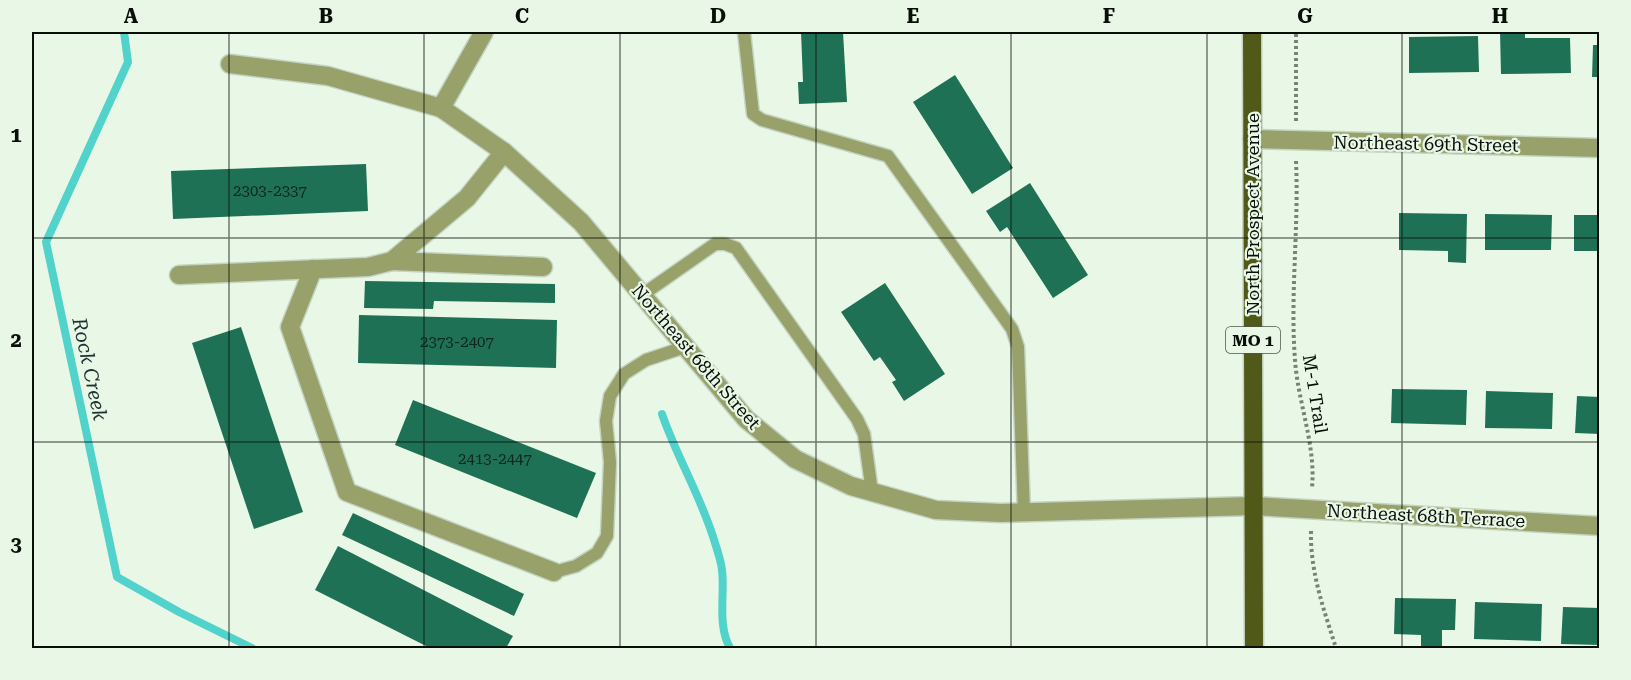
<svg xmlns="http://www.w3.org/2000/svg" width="1631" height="680" font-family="'Roboto Serif',serif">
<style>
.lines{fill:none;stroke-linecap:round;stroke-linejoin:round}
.stream{stroke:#51d2cb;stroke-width:8}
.building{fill:#1f7155}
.lane-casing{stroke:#c5d3c3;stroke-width:15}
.street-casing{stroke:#c5d3c3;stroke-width:21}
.primary-casing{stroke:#c5d3c3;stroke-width:21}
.path{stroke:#788277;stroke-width:4;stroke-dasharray:3 3;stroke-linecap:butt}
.lane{stroke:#97a169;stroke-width:12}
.street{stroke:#97a169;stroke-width:18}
.primary{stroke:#505918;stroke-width:18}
.grid{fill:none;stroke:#090e09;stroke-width:1.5;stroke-opacity:0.55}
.labels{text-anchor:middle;stroke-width:4.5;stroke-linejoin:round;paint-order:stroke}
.number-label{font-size:15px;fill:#0e271c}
.shield{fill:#e9f8e6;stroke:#4c544b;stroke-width:1.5}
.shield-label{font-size:16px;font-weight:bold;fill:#090e09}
.street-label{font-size:18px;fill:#090e09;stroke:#e9f8e6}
.water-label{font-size:20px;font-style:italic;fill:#1d3332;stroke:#e9f8e6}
.neatline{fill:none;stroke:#090e09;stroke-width:2}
.grid-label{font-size:20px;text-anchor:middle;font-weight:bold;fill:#090e09}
</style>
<rect width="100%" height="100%" fill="#e9f8e6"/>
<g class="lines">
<g class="stream">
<path d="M 124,32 L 128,62 L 46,242 L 117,577 L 179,612 L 252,648"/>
<path d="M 662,414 C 677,458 702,498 715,543 C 718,552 721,561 722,570 C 725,595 717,625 730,648"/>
</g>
</g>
<g class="building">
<path d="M 801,32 L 843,32 L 847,102 L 799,104 L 798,82 L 803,82 Z"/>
<path d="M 1500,32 L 1525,32 L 1525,38 L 1570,38 L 1571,73 L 1501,74 Z"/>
<path d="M 1478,36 L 1479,72 L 1409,73 L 1409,37 Z"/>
<path d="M 1593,45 L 1600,45 L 1600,77 L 1592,77 Z"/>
<path d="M 955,75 L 1013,168 L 972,194 L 913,102 Z"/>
<path d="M 366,164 L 368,211 L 173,219 L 171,171 Z"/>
<path d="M 1030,183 L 1088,275 L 1053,298 L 1007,227 L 1000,232 L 986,211 Z"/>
<path d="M 1399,213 L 1467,214 L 1466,263 L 1448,262 L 1448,251 L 1399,250 Z"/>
<path d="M 1485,214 L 1552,215 L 1551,250 L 1485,250 Z"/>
<rect x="1574" y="215" width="26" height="36"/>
<path d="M 365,281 L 555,284 L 555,303 L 434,301 L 433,309 L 364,308 Z"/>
<path d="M 885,283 L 945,374 L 904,401 L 892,382 L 896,380 L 880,357 L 874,361 L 841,312 Z"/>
<path d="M 359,315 L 557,320 L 556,368 L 358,363 Z"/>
<path d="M 241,327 L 303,512 L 254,529 L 192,343 Z"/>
<path d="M 1392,389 L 1467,390 L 1466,425 L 1391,423 Z"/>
<path d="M 1486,391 L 1553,393 L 1552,429 L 1485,428 Z"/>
<path d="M 1577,396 L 1600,397 L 1600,434 L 1575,433 Z"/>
<path d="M 413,400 L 596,473 L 577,518 L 395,445 Z"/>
<path d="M 353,513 L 524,594 L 514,616 L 342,535 Z"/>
<path d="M 338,546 L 513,636 L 506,648 L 430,648 L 315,590 Z"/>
<path d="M 1395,598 L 1456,599 L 1455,630 L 1442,630 L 1442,648 L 1421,648 L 1421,635 L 1394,634 Z"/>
<path d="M 1475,602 L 1542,604 L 1541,641 L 1474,639 Z"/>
<path d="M 1563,607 L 1600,608 L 1600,645 L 1561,644 Z"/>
</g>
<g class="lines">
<g class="lane-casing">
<g id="lane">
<path d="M 744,32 L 753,114 L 762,120 L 888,156 L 1012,329 L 1018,347 L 1024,513"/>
<path d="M 642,295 L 715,244 L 725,244 L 736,248 L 857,419 L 864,434 L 872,492"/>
<path d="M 554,572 L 576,566 L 597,553 L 607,536 L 610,462 L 606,421 L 610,396 L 624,374 L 646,360 L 685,347"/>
</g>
</g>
<g class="street-casing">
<g id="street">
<path d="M 230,64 L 328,76 L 441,108 L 504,152 L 581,222 L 746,419 L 795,459 L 851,486 L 936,510 L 1001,513 L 1253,506 L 1600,526"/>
<path d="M 441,108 L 484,32"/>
<path d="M 1252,139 L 1600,148"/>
<path d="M 392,261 L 543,267"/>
<path d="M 313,269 L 290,327 L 347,492 L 554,572"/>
<path d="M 179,275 L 368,267 L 392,261 L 467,198 L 504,152"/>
</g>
</g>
<g class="primary-casing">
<path id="primary" d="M 1252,32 L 1254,648"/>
</g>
<g class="path">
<path d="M 1296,121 L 1296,32"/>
<path d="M 1296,161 C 1299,227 1290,294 1295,360 C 1298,403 1316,445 1312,488"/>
<path d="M 1311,531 C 1310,572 1324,610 1336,648"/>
</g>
<use href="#lane" class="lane"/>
<use href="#street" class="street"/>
<use href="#primary" class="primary"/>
</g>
<path class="grid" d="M 229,32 L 229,648M 424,32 L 424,648M 620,32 L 620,648M 816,32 L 816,648M 1011,32 L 1011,648M 1207,32 L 1207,648M 1402,32 L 1402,648M 32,238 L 1600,238M 32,442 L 1600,442"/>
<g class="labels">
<g class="number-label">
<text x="270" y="196">2303-2337</text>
<text x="457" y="347">2373-2407</text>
<text x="495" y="464">2413-2447</text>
</g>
<rect class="shield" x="1226" y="327" width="54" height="26" rx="4.5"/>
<g class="shield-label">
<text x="1253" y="346">MO 1</text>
</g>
<g class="street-label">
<text transform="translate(1426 144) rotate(1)" y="6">Northeast 69th Street</text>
<text transform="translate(1253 214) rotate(-90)" y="6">North Prospect Avenue</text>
<text transform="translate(696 357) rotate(49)" y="6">Northeast 68th Street</text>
<text transform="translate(1315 394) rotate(81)" y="6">M-1 Trail</text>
<text transform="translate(1426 516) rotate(3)" y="6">Northeast 68th Terrace</text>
</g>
<g class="water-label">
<text transform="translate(90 369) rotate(78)" y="7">Rock Creek</text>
</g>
</g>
<rect width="1631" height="680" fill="none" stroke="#e9f8e6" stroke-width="66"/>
<rect x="33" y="33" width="1565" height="614" class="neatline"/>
<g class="grid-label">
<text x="131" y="23">A</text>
<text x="326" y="23">B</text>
<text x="522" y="23">C</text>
<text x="718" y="23">D</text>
<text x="913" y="23">E</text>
<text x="1109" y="23">F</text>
<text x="1305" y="23">G</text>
<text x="1500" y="23">H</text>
<text x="16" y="142">1</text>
<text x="16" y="347">2</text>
<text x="16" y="551">3</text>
</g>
</svg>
